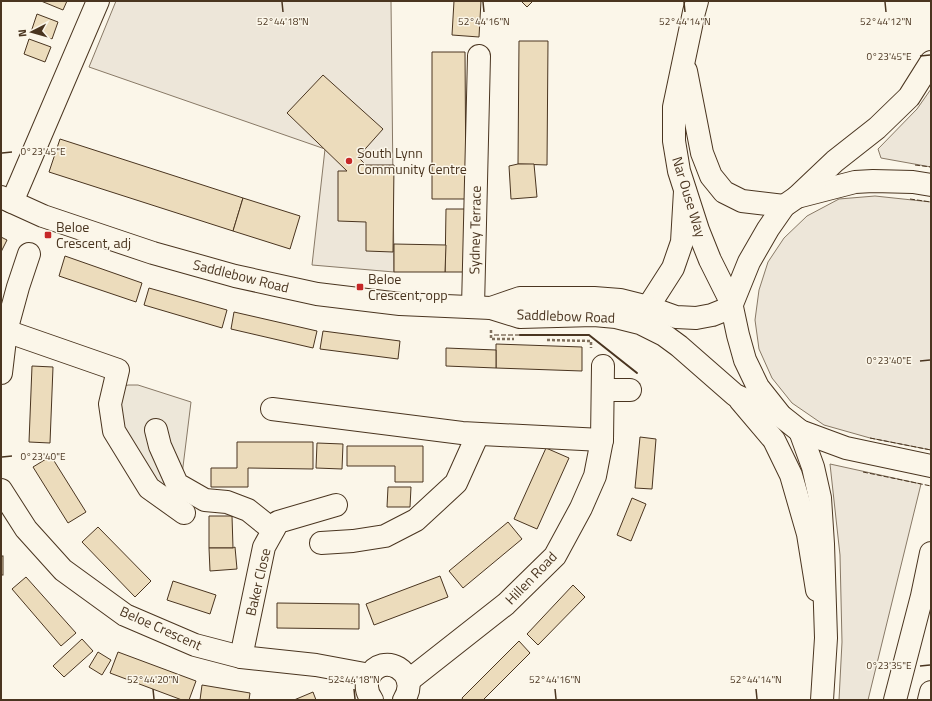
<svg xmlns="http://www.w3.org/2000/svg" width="932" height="701" font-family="'Titillium Web',sans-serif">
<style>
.green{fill:#ede6d9;stroke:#887966}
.parking{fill:#ede7d9;stroke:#887966}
.building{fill:#ecdcbc;stroke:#4a3520}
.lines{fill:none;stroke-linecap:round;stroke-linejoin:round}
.minor-casing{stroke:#4a3520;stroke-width:24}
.major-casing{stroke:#4a3520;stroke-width:24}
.highway-casing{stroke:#4a3520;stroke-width:24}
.path{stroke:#7f6f5c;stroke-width:2.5;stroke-dasharray:3 2;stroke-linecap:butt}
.minor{stroke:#fbf6e9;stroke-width:22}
.major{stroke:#fbf6e9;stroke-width:22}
.highway{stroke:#fbf6e9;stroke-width:22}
.fence{stroke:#4a3520;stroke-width:1;stroke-dasharray:5 2;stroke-linecap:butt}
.wall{stroke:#4a3520;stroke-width:2}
.ticks{fill:none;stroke:#4a3520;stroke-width:1.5}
.poi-dot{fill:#c62828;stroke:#fbf6e9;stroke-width:1.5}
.labels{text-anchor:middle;stroke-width:3;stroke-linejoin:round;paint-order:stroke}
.poi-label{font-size:14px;fill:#4a3520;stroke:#fbf6e9;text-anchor:start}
.street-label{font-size:14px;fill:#4a3520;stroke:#fbf6e9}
.ticks-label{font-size:10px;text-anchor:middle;fill:#4a3520;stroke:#fbf6e9;stroke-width:3;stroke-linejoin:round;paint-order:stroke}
</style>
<rect width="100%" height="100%" fill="#fbf6e9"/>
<g class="green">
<path d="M 116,1 L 391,1 L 394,272 L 312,265 L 325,149 L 89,67 Z"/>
<path d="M 931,89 L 931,167 L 881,158 L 878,149 L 917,109 Z"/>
<path d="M 875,196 L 931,202 L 931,450 L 870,438 L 824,425 L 792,403 L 772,378 L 759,349 L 755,320 L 759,290 L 768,262 L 784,238 L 807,216 L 839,199 Z"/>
<path d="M 830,464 L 921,484 L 868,700 L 839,700 L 842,642 L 840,555 Z"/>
</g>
<path class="parking" d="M 128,385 L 138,385 L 191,402 L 179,499 L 155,479 L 120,424 L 121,387 Z"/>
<g class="building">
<path d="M 41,1 L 67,1 L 63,10 Z"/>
<path d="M 454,1 L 481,1 L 479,37 L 452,35 Z"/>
<path d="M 521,1 L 533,1 L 527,7 Z"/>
<path d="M 37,14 L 58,22 L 52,39 L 31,32 Z"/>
<path d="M 29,39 L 51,47 L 45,62 L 24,54 Z"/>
<path d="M 519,41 L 548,41 L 547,165 L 518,164 Z"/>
<path d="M 432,52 L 465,52 L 466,199 L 432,199 Z"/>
<path d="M 323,75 L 383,129 L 358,157 L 366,165 L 394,165 L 393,252 L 366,251 L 366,222 L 338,221 L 338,171 L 347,171 L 287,113 Z"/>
<path d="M 60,139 L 243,198 L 233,231 L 49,172 Z"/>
<path d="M 518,164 L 534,164 L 537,197 L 511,199 L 509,166 Z"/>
<path d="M 243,198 L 300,216 L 290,249 L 233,231 Z"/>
<path d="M 446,209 L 465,209 L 464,272 L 445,272 Z"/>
<path d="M 1,237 L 7,240 L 1,252 Z"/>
<path d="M 394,244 L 446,245 L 445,272 L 394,272 Z"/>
<path d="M 65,256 L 142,283 L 136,302 L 59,276 Z"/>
<path d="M 149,288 L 227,310 L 222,328 L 144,305 Z"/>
<path d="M 234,312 L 317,331 L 313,348 L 231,329 Z"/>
<path d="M 323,331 L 400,341 L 398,359 L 320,349 Z"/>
<path d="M 496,344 L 582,347 L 582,371 L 496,368 Z"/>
<path d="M 446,348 L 496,350 L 496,368 L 446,366 Z"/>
<path d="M 32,366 L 53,367 L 50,443 L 29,442 Z"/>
<path d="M 640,437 L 656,439 L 652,489 L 635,488 Z"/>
<path d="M 237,442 L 313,442 L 313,469 L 248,468 L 248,487 L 211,487 L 211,468 L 237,468 Z"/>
<path d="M 317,443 L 343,444 L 342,469 L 316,468 Z"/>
<path d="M 347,446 L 423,446 L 423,482 L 395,482 L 395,466 L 347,466 Z"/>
<path d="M 546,448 L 569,458 L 537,529 L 514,519 Z"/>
<path d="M 51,456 L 86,512 L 68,523 L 33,467 Z"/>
<path d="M 388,487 L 411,487 L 410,507 L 387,507 Z"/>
<path d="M 632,498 L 646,504 L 631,541 L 617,535 Z"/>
<path d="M 209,516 L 232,516 L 233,548 L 209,548 Z"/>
<path d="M 508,522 L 522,539 L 463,588 L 449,571 Z"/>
<path d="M 98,527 L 151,581 L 135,597 L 82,542 Z"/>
<path d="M 235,547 L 237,569 L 210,571 L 209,548 L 233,548 Z"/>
<rect x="1" y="556" width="2" height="19"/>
<path d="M 440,576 L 448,597 L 374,625 L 366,604 Z"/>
<path d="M 26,577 L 76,633 L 61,646 L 12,589 Z"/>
<path d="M 173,581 L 216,595 L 210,614 L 167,600 Z"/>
<path d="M 573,585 L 585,597 L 538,645 L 527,634 Z"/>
<path d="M 277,603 L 359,604 L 359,629 L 277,628 Z"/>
<path d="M 82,639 L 93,651 L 64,677 L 53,666 Z"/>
<path d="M 519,641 L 530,653 L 483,700 L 463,700 L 462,698 Z"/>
<path d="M 98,652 L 111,660 L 102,675 L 89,667 Z"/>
<path d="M 118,652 L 196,681 L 189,700 L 182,700 L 110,673 Z"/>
<path d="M 202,685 L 250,693 L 249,700 L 200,700 Z"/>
<path d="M 313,692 L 316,700 L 294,700 Z"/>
</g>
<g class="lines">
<g class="minor-casing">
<g id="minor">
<path d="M 1,197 L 43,216 L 153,253 L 235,276 L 317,294 L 400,304 L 491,308 L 520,317 L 594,315 L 616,317 L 640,323 L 664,335 L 679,346 L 735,395 L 781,416"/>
<path d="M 12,202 L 98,1"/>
<path d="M 473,307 L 479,56"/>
<path d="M 648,307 L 673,268 L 682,242 L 685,191"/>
<path d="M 491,308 L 520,298 L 594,298 L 620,300 L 648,307 L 676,317 L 696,318 L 712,315 L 732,307"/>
<path d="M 6,331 L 118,370 L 110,404 L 114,431 L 149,488 L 184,513"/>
<path d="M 1,373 L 6,331 L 18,287 L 29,254"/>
<path d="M 603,390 L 630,390"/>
<path d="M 740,400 L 774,440 L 791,475 L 808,534 L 817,590"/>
<path d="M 272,409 L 462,433 L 602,440"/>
<path d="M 156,430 L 160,446 L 177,484 L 205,500 L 227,502 L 248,510 L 273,530"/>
<path d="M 1,490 L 26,529 L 63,570 L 125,615 L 195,645 L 241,657 L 316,665 L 370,675"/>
<path d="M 321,543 L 353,541 L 385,536 L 416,520 L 456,483 L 478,434"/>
<path d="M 241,657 L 264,547 L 278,522 L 336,505"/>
<path d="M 408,681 L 506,604 L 555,556 L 581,508 L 595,476 L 602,440 L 603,366"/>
<path d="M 372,700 C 367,693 365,685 369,677 C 382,650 422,672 404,700"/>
</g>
</g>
<g class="major-casing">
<g id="major">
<path d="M 697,1 L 694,12 L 674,107 L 674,141 L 679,171 L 698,230 L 710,260 L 732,304"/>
<path d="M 686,71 L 702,153 L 711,176 L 724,192 L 742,201 L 784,206"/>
<path d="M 931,185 L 913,182 L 873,181 L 855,182 L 797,197 L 784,206 L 768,229 L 749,262 L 732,304 L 732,307 L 738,335 L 745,360 L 758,387 L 781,416 L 800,431 L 846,448 L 931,466"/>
</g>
</g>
<g class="highway-casing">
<g id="highway">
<path d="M 797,197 L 835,161 L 877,128 L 909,97 L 931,62"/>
<path d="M 800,431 L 813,467 L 820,498 L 823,544 L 826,638 L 822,700"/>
<path d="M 895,700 L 922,596 L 931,553"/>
<path d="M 929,700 L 931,692"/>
</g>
</g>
<g class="path">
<path d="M 491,330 L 491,339 L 514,339"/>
<path d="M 547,340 L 591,341 L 591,348"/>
</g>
<use href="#minor" class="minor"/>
<use href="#major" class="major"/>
<use href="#highway" class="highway"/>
<g class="fence">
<path d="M 915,165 L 931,167"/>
<path d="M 910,199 L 931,202"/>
<path d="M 494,335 L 589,335 L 637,373"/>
<path d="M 870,438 L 931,450"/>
<path d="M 863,472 L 931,486"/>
</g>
<path class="wall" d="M 520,335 L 589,335 L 637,373"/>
</g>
<path class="ticks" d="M 282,2 L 283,12M 483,2 L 484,12M 684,2 L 685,12M 885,2 L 886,12M 920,56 L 930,55M 2,153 L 12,152M 920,361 L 930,360M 2,457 L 12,456M 920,666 L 930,665M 153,689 L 154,699M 354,689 L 355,699M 555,689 L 556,699M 756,689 L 757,699"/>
<g class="poi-dot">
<circle cx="349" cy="161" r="4"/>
<rect x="44" y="231" width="8" height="8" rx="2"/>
<rect x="356" y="283" width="8" height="8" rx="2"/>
</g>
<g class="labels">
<g class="poi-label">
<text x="357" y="158">South Lynn<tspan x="357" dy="16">Community Centre</tspan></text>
<text x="56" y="232">Beloe<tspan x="56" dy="16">Crescent, adj</tspan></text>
<text x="368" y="284">Beloe<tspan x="368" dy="16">Crescent, opp</tspan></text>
</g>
<g class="street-label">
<text transform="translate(689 197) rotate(73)" y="5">Nar Ouse Way</text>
<text transform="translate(475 230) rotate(-89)" y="5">Sydney Terrace</text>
<text transform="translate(241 276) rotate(14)" y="5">Saddlebow Road</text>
<text transform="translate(566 316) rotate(2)" y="5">Saddlebow Road</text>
<text transform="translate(531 578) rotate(-46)" y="5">Hillen Road</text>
<text transform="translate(258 582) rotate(-77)" y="5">Baker Close</text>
<text transform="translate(161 628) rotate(24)" y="5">Beloe Crescent</text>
</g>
</g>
<g class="ticks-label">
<text x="283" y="25">52°44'18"N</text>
<text x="484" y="25">52°44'16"N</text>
<text x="685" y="25">52°44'14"N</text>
<text x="886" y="25">52°44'12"N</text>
<text x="889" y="60">0°23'45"E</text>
<text x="43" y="155">0°23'45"E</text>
<text x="889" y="364">0°23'40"E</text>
<text x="43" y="460">0°23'40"E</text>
<text x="889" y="669">0°23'35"E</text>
<text x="153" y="683">52°44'20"N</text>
<text x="354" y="683">52°44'18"N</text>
<text x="555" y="683">52°44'16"N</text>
<text x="756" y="683">52°44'14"N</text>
</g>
<rect width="932" height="701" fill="none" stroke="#4a3520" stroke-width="4"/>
<g transform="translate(32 32) rotate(264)" stroke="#fbf6e9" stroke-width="3" paint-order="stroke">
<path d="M0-3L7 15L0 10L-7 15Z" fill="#4a3520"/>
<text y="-6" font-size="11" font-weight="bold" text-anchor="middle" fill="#4a3520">N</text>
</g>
</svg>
